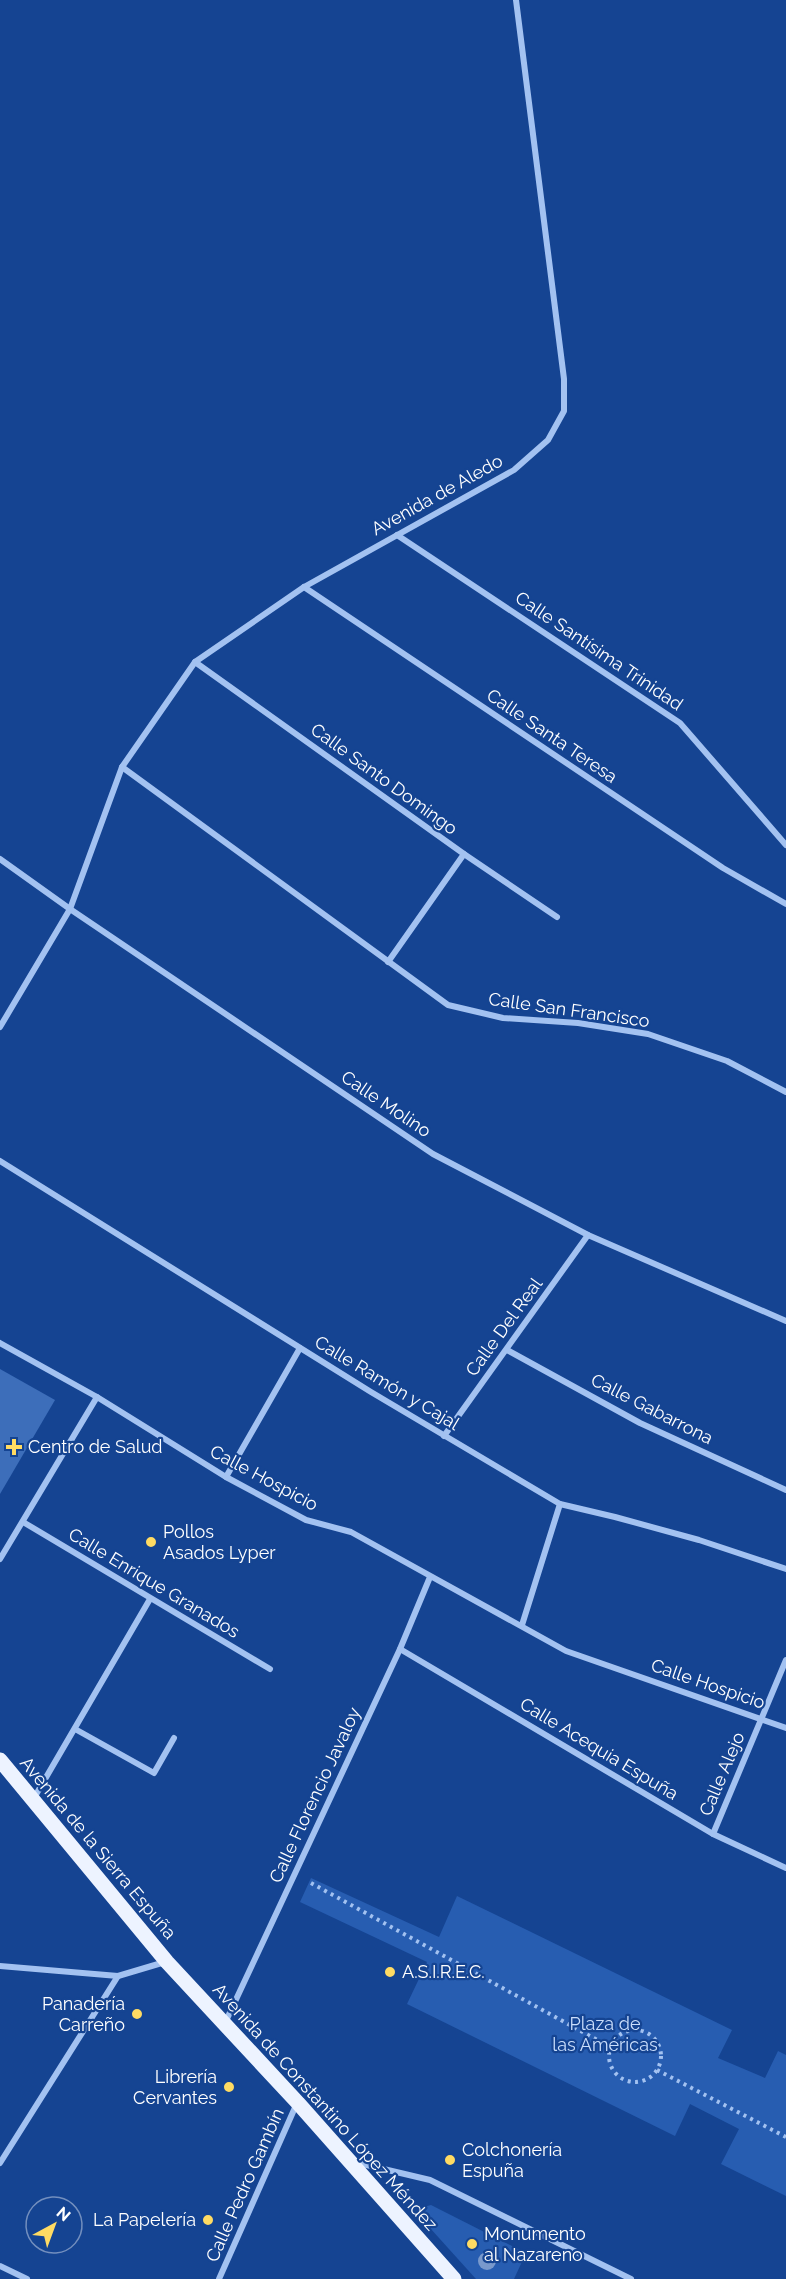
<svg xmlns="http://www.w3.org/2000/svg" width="786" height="2279" font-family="Raleway,sans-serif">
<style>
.green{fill:#275db1}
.building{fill:#3d6eba}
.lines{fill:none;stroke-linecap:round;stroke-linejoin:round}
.path{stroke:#a3c2f1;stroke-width:4;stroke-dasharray:3 4.5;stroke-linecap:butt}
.street{stroke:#a3c2f1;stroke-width:6}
.primary{stroke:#edf3ff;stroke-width:15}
.tree{fill:#7999cc}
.poi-dot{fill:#ffdb63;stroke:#154492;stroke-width:2}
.labels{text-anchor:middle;stroke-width:4.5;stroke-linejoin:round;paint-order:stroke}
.street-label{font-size:18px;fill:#fff;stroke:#154492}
.poi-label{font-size:18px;fill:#fff;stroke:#154492;text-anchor:start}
.park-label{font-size:18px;fill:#cadefc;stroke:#154492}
</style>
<rect width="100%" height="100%" fill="#154492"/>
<g class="green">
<path d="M 311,1878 L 439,1937 L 457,1896 L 732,2030 L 718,2058 L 765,2078 L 778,2051 L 786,2055 L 786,2196 L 721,2164 L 739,2129 L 690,2104 L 675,2136 L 407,2004 L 427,1962 L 300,1902 Z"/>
<path d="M 431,2205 L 526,2253 L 514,2279 L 476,2279 L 421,2218 L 420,2211 L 423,2207 Z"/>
</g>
<path class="building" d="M 0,1369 L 55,1400 L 0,1494 Z"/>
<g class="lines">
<g class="path">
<path d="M 311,1883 L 610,2047"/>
<circle cx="635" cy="2056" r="26"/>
<path d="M 657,2070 L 786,2137"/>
</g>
<g class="street">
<path d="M 397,535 L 680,723 L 786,845"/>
<path d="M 304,587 L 723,868 L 786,904"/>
<path d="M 195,662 L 464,854 L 557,917"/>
<path d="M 122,767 L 448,1005 L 503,1018 L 578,1023 L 648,1034 L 727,1061 L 786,1092"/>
<path d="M 0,859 L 70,909 L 433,1154 L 588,1235 L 786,1321"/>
<path d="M 388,962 L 464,854"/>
<path d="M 0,1027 L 70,909 L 122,767 L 195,662 L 304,587 L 514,470 L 548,440 L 564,411 L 564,379 L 516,0"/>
<path d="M 0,1161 L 371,1392 L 560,1504 L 615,1517 L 699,1540 L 786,1569"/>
<path d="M 0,1343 L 97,1397 L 226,1477 L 306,1520 L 351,1532 L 566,1651 L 786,1728"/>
<path d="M 507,1350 L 640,1423 L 786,1490"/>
<path d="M 444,1436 L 588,1235"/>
<path d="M 226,1477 L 300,1348"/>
<path d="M 23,1522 L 270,1669"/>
<path d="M 0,1559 L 97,1397"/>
<path d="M 522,1625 L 560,1504"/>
<path d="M 400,1649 L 713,1834 L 786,1868"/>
<path d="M 75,1729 L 154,1773 L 174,1738"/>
<path d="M 34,1798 L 150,1599"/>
<path d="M 713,1834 L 786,1660"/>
<path d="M 0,1966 L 118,1976"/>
<path d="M 225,2023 L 400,1649 L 430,1577"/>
<path d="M 354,2162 L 430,2180 L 631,2279"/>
<path d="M 0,2163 L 118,1976 L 165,1962"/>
<path d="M 0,2266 L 27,2279"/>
<path d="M 219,2279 L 297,2103"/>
</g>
<path class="primary" d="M 0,1760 L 167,1962 L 298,2103 L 454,2279"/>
</g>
<circle class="tree" cx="487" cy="2261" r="9"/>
<g class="poi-dot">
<path d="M11 1438h6v6h6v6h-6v6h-6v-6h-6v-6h6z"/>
<circle cx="151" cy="1542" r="6"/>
<circle cx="390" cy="1972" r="6"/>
<circle cx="137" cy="2014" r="6"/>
<circle cx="229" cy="2087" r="6"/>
<circle cx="450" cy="2160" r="6"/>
<circle cx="208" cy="2220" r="6"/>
<circle cx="472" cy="2244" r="6"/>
</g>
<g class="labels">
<g class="street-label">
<text transform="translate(437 495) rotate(-29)" y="6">Avenida de Aledo</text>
<text transform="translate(599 651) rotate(34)" y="6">Calle Santísima Trinidad</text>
<text transform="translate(552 736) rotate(34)" y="6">Calle Santa Teresa</text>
<text transform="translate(384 779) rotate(36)" y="6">Calle Santo Domingo</text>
<text transform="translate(569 1010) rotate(8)" y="6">Calle San Francisco</text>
<text transform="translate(386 1104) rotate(34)" y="6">Calle Molino</text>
<text transform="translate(504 1327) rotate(-54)" y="6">Calle Del Real</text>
<text transform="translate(387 1383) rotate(31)" y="6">Calle Ramón y Cajal</text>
<text transform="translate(652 1409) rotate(27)" y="6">Calle Gabarrona</text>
<text transform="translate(264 1478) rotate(28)" y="6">Calle Hospicio</text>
<text transform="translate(154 1583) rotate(31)" y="6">Calle Enrique Granados</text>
<text transform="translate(708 1684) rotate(19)" y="6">Calle Hospicio</text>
<text transform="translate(599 1749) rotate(31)" y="6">Calle Acequia Espuña</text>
<text transform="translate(722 1774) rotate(-67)" y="6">Calle Alejo</text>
<text transform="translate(315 1795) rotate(-65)" y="6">Calle Florencio Javaloy</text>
<text transform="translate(98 1848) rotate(50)" y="6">Avenida de la Sierra Espuña</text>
<text transform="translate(325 2107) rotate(48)" y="6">Avenida de Constantino López Méndez</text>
<text transform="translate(245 2185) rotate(-66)" y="6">Calle Pedro Gambín</text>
</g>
<g class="poi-label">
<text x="28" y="1453">Centro de Salud</text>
<text x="163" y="1538">Pollos<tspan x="163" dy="21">Asados Lyper</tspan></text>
<text x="402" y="1978">A.S.I.R.E.C.</text>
<text x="125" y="2010" text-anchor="end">Panadería<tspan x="125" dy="21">Carreño</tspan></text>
<text x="217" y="2083" text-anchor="end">Librería<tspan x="217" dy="21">Cervantes</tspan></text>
<text x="462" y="2156">Colchonería<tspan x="462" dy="21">Espuña</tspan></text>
<text x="196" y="2226" text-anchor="end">La Papelería</text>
<text x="484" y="2240">Monumento<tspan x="484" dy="21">al Nazareno</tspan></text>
</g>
<g class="park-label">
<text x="605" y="2030">Plaza de<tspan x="605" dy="21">las Américas</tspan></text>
</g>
</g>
<g transform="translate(54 2225) rotate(41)"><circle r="28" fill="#154492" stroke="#738fbe" stroke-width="1.5"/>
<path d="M0-4.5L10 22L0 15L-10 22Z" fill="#ffdb63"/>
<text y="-9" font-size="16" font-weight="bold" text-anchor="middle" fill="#ffffff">N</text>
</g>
</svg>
